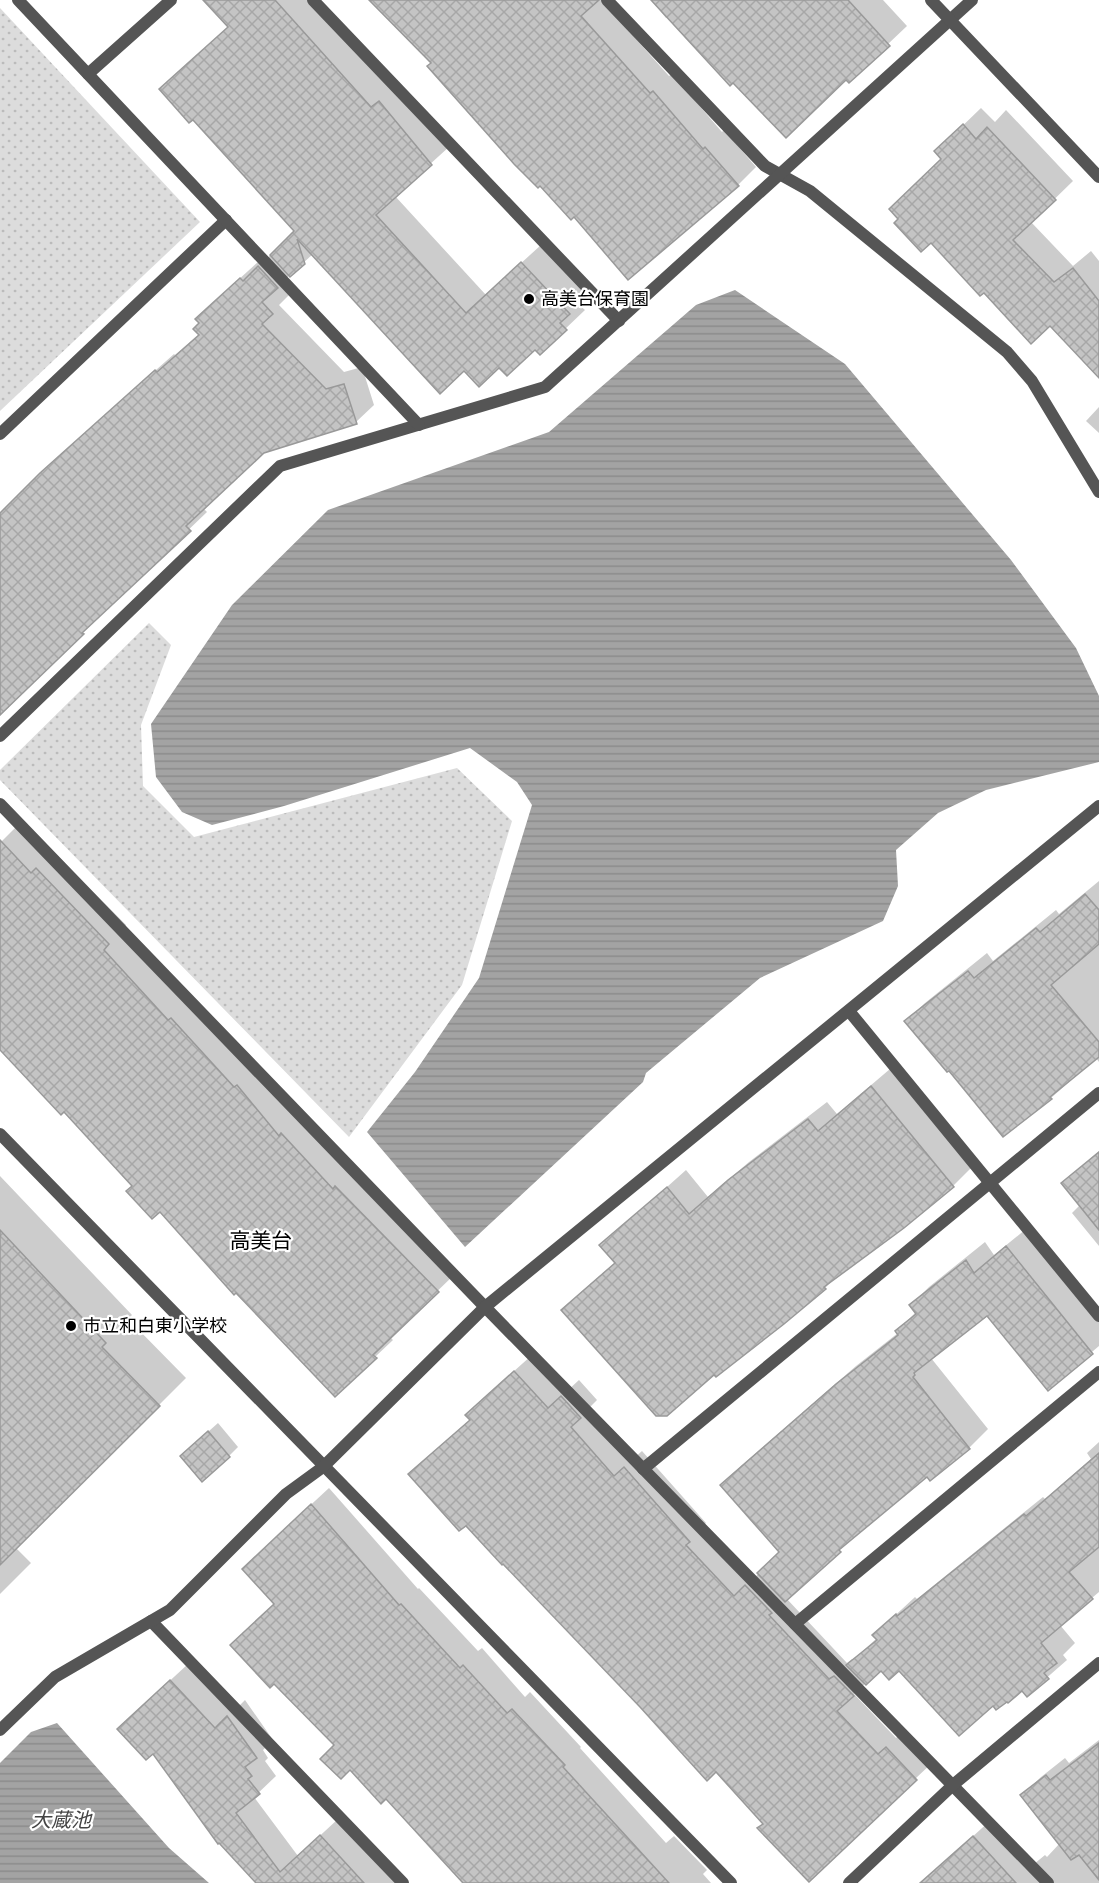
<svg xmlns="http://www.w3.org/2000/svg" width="1099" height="1883" font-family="'DejaVu Sans','Noto Sans JP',sans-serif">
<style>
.park{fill:url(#park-dots)}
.water{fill:url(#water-rules)}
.shadow{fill:#0003}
.building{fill:url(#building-cross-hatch);stroke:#999;stroke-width:1.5}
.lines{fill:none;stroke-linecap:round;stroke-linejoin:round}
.minor{stroke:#555;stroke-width:12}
.tertiary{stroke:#555;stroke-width:12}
.poi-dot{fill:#000;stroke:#fff;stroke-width:2}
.labels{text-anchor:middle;stroke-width:4.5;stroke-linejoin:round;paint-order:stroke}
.poi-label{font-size:18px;fill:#000;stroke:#fff;text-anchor:start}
.water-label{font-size:20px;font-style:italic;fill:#444;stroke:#fff}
.quarter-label{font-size:21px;fill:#000;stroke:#fff}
</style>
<defs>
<pattern id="park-dots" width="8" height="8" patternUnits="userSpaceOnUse" patternTransform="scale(1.5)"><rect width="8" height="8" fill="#dcdcdc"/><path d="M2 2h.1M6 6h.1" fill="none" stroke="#bbb" stroke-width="1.8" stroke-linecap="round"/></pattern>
<pattern id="water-rules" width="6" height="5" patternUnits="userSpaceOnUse" patternTransform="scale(1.5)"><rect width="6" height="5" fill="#a3a3a3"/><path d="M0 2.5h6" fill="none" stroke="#8b8b8b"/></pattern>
<pattern id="building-cross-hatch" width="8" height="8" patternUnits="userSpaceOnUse" patternTransform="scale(1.5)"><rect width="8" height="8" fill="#c4c4c4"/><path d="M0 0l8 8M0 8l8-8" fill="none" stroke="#a7a7a7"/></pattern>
</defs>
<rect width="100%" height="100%" fill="#fff"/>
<g class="park">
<path d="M 0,8 L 200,222 L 0,411 Z"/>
<path d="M 149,623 L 171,645 L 141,725 L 143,786 L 194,837 L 457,768 L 512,821 L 462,985 L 349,1137 L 0,780 L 0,770 Z"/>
</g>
<g class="water">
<path d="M 735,290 L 845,364 L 1011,560 L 1076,648 L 1099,696 L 1099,762 L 986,790 L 938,813 L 896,850 L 898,886 L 883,921 L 760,978 L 646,1073 L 643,1082 L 465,1247 L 367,1132 L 415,1072 L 479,978 L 532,805 L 517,782 L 470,748 L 284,806 L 212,825 L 182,812 L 156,777 L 151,724 L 232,605 L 328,510 L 549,432 L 696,305 Z"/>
<path d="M 57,1723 L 169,1848 L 209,1883 L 0,1883 L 0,1763 L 31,1732 Z"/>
</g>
<g class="shadow">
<path d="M 229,0 L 311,0 L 450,146 L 395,196 L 486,295 L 541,245 L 588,295 L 578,304 L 585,310 L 540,353 L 535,348 L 499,366 L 464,369 L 313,254 L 280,284 L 289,295 L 279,305 L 344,372 L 362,367 L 374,405 L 356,422 L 263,452 L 203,508 L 207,512 L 100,615 L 0,716 L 0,514 L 60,455 L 174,354 L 175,355 L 200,333 L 215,301 L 259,261 L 261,264 L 296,231 L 193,118 L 161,89 L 229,26 Z"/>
<path d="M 371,0 L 601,0 L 669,76 L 672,74 L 722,132 L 724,130 L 756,167 L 738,185 L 574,215 L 433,63 Z"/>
<path d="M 651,0 L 883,0 L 907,26 L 849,81 L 846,78 L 668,17 L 666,18 Z"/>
<path d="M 981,108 L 995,122 L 1006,110 L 1073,181 L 1031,222 L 1073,266 L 1091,251 L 1099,261 L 1099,376 L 1050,324 L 984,291 L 931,241 L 943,159 L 954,134 Z"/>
<path d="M 1099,407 L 1099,433 L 1086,421 Z"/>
<path d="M 19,824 L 54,852 L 126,925 L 121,931 L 456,1273 L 390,1337 L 393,1340 L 375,1357 L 160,1210 L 134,1186 L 64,1110 L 0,1047 L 0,843 Z"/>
<path d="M 1099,881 L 1099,1062 L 1096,1058 L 1051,1098 L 949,1069 L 906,1021 L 925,1003 L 987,953 L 993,961 L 1056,910 L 1059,914 Z"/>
<path d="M 890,1069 L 971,1168 L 953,1186 L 839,1274 L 825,1288 L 581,1292 L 616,1262 L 602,1245 L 686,1170 L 708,1197 L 749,1162 L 827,1102 L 837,1114 Z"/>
<path d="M 1099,1151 L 1099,1246 L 1072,1213 L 1080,1205 L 1063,1183 Z"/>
<path d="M 0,1176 L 132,1315 L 128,1319 L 186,1378 L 16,1548 L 31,1563 L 0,1594 Z"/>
<path d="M 1026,1229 L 1099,1319 L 1099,1346 L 1048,1389 L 987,1314 L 931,1358 L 988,1429 L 969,1448 L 930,1479 L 927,1475 L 859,1532 L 786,1598 L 847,1663 L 852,1659 L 853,1660 L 877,1638 L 874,1635 L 915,1597 L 917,1599 L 1043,1497 L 1045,1499 L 1091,1459 L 1087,1453 L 1099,1442 L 1099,1592 L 1060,1625 L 1075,1643 L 1063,1655 L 1067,1660 L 1027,1695 L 1022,1689 L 993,1704 L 900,1669 L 881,1669 L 854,1694 L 896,1738 L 904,1731 L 933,1762 L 915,1779 L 716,1770 L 641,1706 L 466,1524 L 410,1474 L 471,1419 L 467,1415 L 484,1398 L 532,1355 L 566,1392 L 579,1380 L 597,1400 L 588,1409 L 632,1460 L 642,1451 L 706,1523 L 703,1526 L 752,1580 L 781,1552 L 722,1485 L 741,1466 L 856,1366 L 898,1333 L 897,1331 L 916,1312 L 911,1305 L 929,1287 L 985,1242 L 994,1255 Z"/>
<path d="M 218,1423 L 238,1447 L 229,1456 L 191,1447 Z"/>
<path d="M 329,1488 L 418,1589 L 419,1588 L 478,1651 L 482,1648 L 525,1697 L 530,1692 L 581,1747 L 580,1748 L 666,1843 L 674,1836 L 707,1870 L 703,1874 L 711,1883 L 466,1883 L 336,1745 L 276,1603 L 261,1551 Z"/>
<path d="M 188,1664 L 233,1712 L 245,1700 L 273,1740 L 263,1750 L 268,1758 L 265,1761 L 276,1776 L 254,1797 L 298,1856 L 338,1819 L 397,1883 L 258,1883 L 136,1712 Z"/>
<path d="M 1099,1740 L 1099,1883 L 933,1883 L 928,1877 L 992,1819 L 1034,1864 L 1045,1855 L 1047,1857 L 1060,1843 L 1022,1795 L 1041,1777 L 1065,1758 L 1069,1763 Z"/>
</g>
<g class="building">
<path d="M 203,0 L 275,0 L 371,107 L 379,101 L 432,165 L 376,215 L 466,313 L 521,262 L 570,314 L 560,323 L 567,330 L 540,355 L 535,350 L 507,376 L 499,368 L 479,387 L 464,371 L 440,394 L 297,239 L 305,264 L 290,277 L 270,255 L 294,231 L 193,120 L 189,123 L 159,89 L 228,27 Z"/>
<path d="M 369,0 L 599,0 L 581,16 L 650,93 L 653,91 L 703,149 L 705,147 L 739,186 L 628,280 L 574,217 L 571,220 L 540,186 L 538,188 L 514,164 L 427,66 L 431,63 Z"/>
<path d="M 651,0 L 848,0 L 890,46 L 849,83 L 846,80 L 786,138 L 733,83 L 730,86 Z"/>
<path d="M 963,124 L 976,139 L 987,127 L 1056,200 L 1013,240 L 1054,282 L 1073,268 L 1099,301 L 1099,378 L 1050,326 L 1031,344 L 984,293 L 980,296 L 931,243 L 921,252 L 894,223 L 898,219 L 889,209 L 941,159 L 934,151 Z"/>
<path d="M 258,266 L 278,288 L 262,302 L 273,314 L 262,324 L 326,389 L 344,384 L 357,424 L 264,453 L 186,526 L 191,531 L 82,633 L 84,634 L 0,715 L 0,513 L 40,473 L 155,370 L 157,372 L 199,335 L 193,329 L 199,323 L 195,319 L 240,278 L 243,281 Z"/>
<path d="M 0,840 L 31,873 L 36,868 L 109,944 L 104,950 L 168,1020 L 171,1018 L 234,1087 L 237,1085 L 279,1136 L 281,1133 L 333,1189 L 335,1186 L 439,1292 L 373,1355 L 377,1358 L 335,1397 L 236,1293 L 234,1295 L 160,1212 L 152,1219 L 126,1191 L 132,1186 L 64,1112 L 61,1115 L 0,1050 Z"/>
<path d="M 1085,894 L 1099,910 L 1099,944 L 1051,985 L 1099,1042 L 1099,1057 L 1050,1097 L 1052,1099 L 1003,1137 L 949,1071 L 947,1072 L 904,1021 L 968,971 L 974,978 L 1036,928 L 1040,932 Z"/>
<path d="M 871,1086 L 954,1187 L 904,1228 L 824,1287 L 826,1289 L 784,1324 L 716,1377 L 714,1375 L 667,1416 L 656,1416 L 561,1310 L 615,1263 L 599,1245 L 667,1187 L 689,1214 L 728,1180 L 808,1119 L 818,1131 Z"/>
<path d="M 1099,1152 L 1099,1230 L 1061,1183 Z"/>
<path d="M 0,1230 L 106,1343 L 102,1347 L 160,1406 L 0,1565 Z"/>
<path d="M 1006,1246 L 1093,1354 L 1048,1391 L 987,1316 L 914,1373 L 915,1375 L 913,1377 L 970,1449 L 930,1481 L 927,1477 L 839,1550 L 841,1552 L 785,1602 L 757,1573 L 779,1552 L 720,1485 L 836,1384 L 898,1335 L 895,1331 L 916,1314 L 909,1305 L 966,1260 L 974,1273 Z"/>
<path d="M 514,1371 L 548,1408 L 561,1396 L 581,1418 L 571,1427 L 614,1476 L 624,1467 L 690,1542 L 686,1545 L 734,1596 L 745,1585 L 772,1613 L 769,1615 L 829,1679 L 834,1676 L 854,1696 L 837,1711 L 878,1754 L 886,1747 L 917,1780 L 809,1882 L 757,1828 L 763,1824 L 716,1772 L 707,1781 L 640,1707 L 503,1564 L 502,1565 L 466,1526 L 459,1531 L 408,1474 L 470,1420 L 465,1415 Z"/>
<path d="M 208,1431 L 230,1457 L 202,1482 L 180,1456 Z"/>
<path d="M 1099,1453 L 1099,1547 L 1069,1572 L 1093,1599 L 1041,1643 L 1057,1663 L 1044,1673 L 1049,1679 L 1027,1697 L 1022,1691 L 1008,1703 L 1007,1702 L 996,1710 L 993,1706 L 959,1736 L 899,1671 L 889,1680 L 881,1671 L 866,1685 L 846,1665 L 877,1640 L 872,1635 L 896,1614 L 897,1616 L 1024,1514 L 1026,1516 Z"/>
<path d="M 311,1504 L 399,1605 L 401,1604 L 460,1668 L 463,1665 L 507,1713 L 512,1709 L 565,1765 L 563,1767 L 669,1883 L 463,1883 L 386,1799 L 381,1804 L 350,1770 L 341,1779 L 320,1759 L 334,1745 L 274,1684 L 270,1688 L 230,1645 L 274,1604 L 242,1569 Z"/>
<path d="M 170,1680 L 215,1728 L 227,1716 L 257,1758 L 245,1767 L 252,1776 L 248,1779 L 260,1794 L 236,1813 L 280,1872 L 320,1835 L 364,1883 L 256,1883 L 219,1843 L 218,1844 L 153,1754 L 146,1760 L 117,1729 Z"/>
<path d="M 1099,1743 L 1099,1880 L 1079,1855 L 1071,1860 L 1020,1795 L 1046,1775 L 1050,1780 Z"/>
<path d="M 973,1836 L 1016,1883 L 920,1883 Z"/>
</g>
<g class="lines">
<g class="minor">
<path d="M 313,0 L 619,321"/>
<path d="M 607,0 L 765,166 L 810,191 L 1007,352 L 1032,381 L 1099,492"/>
<path d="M 88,74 L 171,0"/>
<path d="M 0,434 L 226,220"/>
<path d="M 0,736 L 280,466 L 545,387 L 972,0"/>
<path d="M 0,804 L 485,1307 L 1048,1883"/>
<path d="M 849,1011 L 1099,1316"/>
<path d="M 643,1469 L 1099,1093"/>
<path d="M 151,1621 L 403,1883"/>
<path d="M 795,1624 L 1099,1372"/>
<path d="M 0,1730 L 55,1677 L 170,1610 L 286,1494 L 323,1467"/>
<path d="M 849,1883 L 953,1785 L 1099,1663"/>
</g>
<g class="tertiary">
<path d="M 18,0 L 419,425"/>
<path d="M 931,0 L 1099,177"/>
<path d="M 0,1134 L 731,1883"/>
<path d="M 323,1467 L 485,1307 L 1099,806"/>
</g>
</g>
<g class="poi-dot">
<circle cx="529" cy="299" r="6"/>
<circle cx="71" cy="1326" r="6"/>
</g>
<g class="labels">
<g class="poi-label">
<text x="541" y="305">高美台保育園</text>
<text x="83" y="1332">市立和白東小学校</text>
</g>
<g class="water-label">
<text x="61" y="1827">大蔵池</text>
</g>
<g class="quarter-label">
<text x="261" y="1248">高美台</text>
</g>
</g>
</svg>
